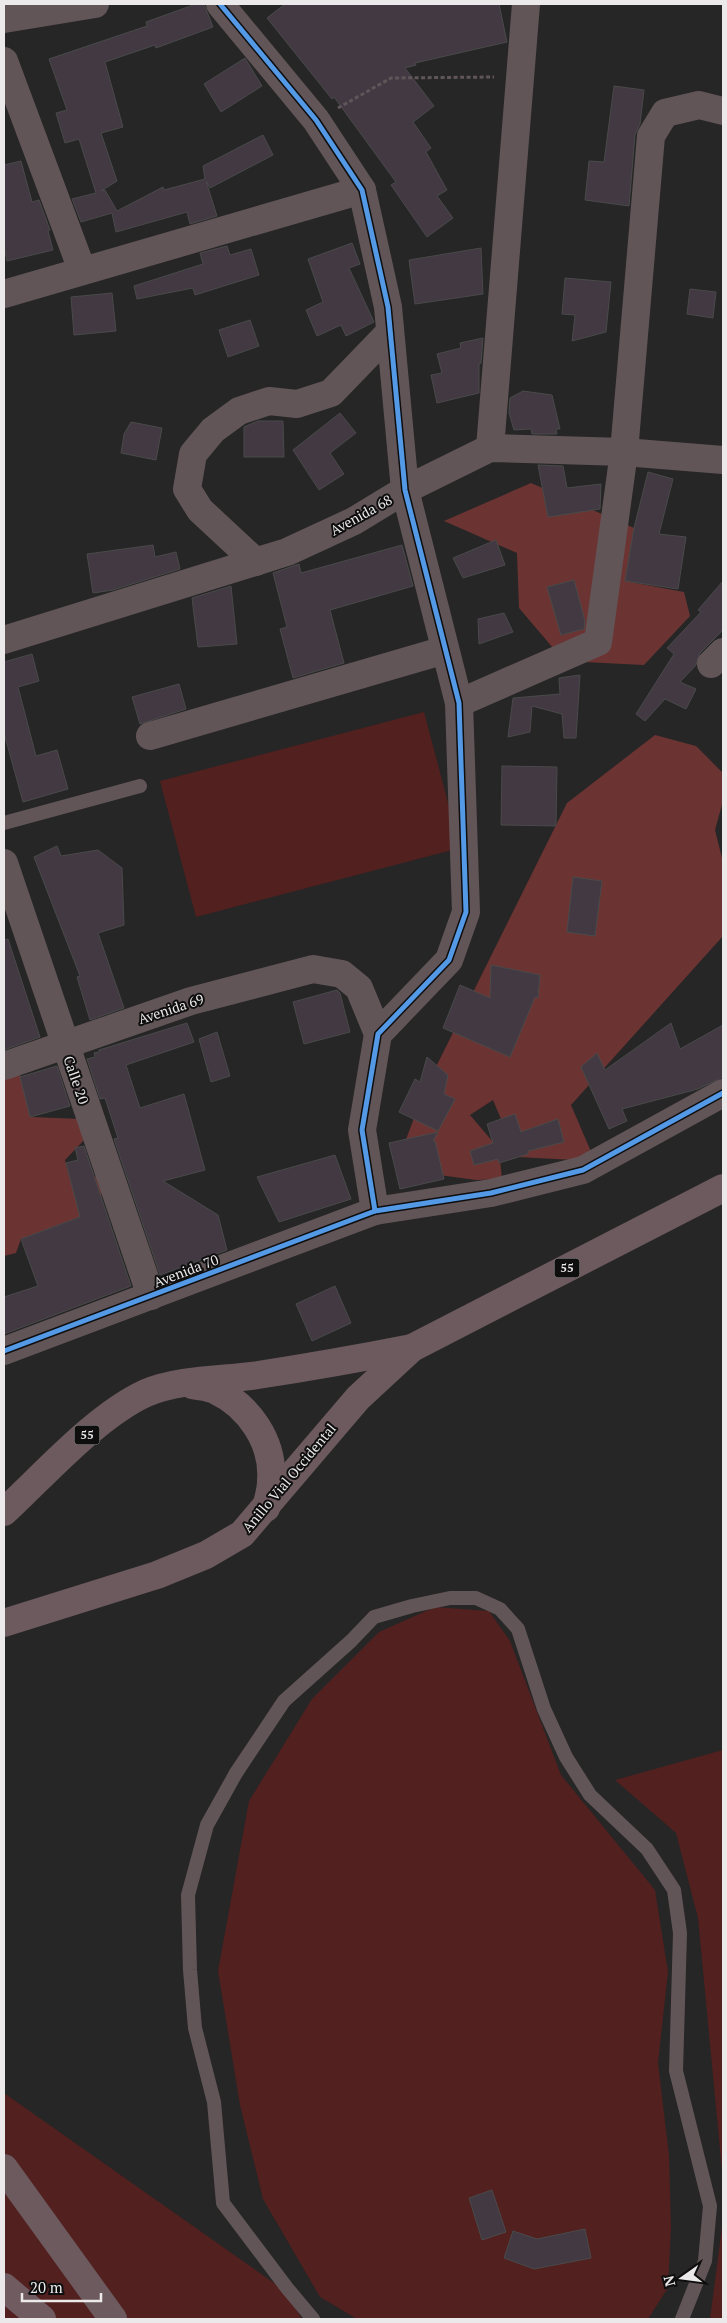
<svg xmlns="http://www.w3.org/2000/svg" width="727" height="2323" font-family="'PT Serif',serif">
<style>
.green{fill:#51201f}
.forest{fill:#6b3432}
.building{fill:#423942;stroke:#4a4a4a}
.lines{fill:none;stroke-linecap:round;stroke-linejoin:round}
.path{stroke:#605659;stroke-width:3;stroke-dasharray:4 2.5;stroke-linecap:butt}
.service{stroke:#625558;stroke-width:14}
.minor{stroke:#625558;stroke-width:28}
.primary{stroke:#6f5b60;stroke-width:28}
.trunk{stroke:#6d5a5e;stroke-width:28}
.cycleway-casing{stroke:#0f0e0f;stroke-width:8}
.cycleway{stroke:#5399e6;stroke-width:5}
.labels{text-anchor:middle;stroke-width:4;stroke-linejoin:round;paint-order:stroke}
.shield{fill:#0f0e0f;stroke:#a9a7a8;stroke-width:1}
.shield-label{font-size:12px;font-weight:bold;fill:#ebe9ea}
.street-label{font-size:14px;fill:#ebe9ea;stroke:#0f0e0f}
</style>
<rect width="100%" height="100%" fill="#262626"/>
<g class="green">
<path d="M 424,712 L 460,848 L 196,917 L 160,781 Z"/>
<path d="M 435,1607 L 489,1611 L 510,1641 L 561,1775 L 655,1890 L 668,1972 L 658,2063 L 669,2155 L 671,2227 L 668,2288 L 648,2319 L 357,2319 L 320,2297 L 263,2199 L 240,2105 L 218,1971 L 249,1801 L 312,1699 L 379,1632 Z"/>
<path d="M 723,1750 L 723,2181 L 698,1918 L 676,1833 L 615,1780 Z"/>
<path d="M 4,2093 L 284,2290 L 302,2319 L 4,2319 Z"/>
<path d="M 723,2219 L 723,2319 L 710,2319 Z"/>
</g>
<g class="forest">
<path d="M 531,483 L 634,528 L 625,581 L 684,592 L 690,616 L 644,665 L 564,661 L 519,608 L 517,553 L 444,521 Z"/>
<path d="M 655,735 L 696,746 L 723,773 L 723,801 L 715,830 L 723,862 L 723,936 L 571,1105 L 595,1161 L 517,1157 L 493,1100 L 470,1115 L 499,1149 L 502,1179 L 476,1180 L 395,1169 L 424,1091 L 567,803 Z"/>
<path d="M 20,1075 L 31,1117 L 81,1119 L 86,1138 L 65,1160 L 71,1183 L 102,1175 L 101,1209 L 21,1239 L 16,1253 L 4,1256 L 4,1079 Z"/>
</g>
<g class="building">
<path d="M 196,4 L 204,4 L 213,27 L 156,48 L 155,45 L 105,62 L 123,127 L 101,133 L 117,181 L 101,191 L 105,190 L 117,211 L 163,187 L 164,190 L 205,179 L 203,166 L 263,135 L 273,155 L 210,188 L 206,181 L 217,216 L 190,224 L 187,212 L 116,232 L 112,213 L 81,222 L 72,199 L 96,193 L 79,139 L 65,143 L 56,113 L 67,110 L 49,59 L 147,26 L 146,22 Z"/>
<path d="M 285,4 L 499,4 L 507,42 L 415,63 L 416,65 L 405,68 L 434,106 L 413,122 L 431,148 L 426,152 L 447,190 L 437,196 L 453,218 L 427,237 L 391,185 L 396,182 L 334,97 L 332,99 L 267,18 Z"/>
<path d="M 245,58 L 262,86 L 221,112 L 204,84 Z"/>
<path d="M 614,86 L 644,90 L 640,124 L 635,135 L 629,206 L 585,200 L 589,161 L 604,162 Z"/>
<path d="M 21,161 L 32,202 L 39,200 L 50,230 L 48,231 L 53,250 L 7,261 L 4,246 L 4,165 Z"/>
<path d="M 352,243 L 360,264 L 349,268 L 374,322 L 346,336 L 341,325 L 317,336 L 306,310 L 323,302 L 308,259 Z"/>
<path d="M 227,246 L 230,255 L 251,249 L 259,275 L 195,295 L 193,288 L 137,299 L 134,286 L 203,264 L 200,253 Z"/>
<path d="M 481,248 L 483,294 L 415,304 L 409,260 Z"/>
<path d="M 565,278 L 611,282 L 606,332 L 572,341 L 575,315 L 562,314 Z"/>
<path d="M 690,289 L 716,292 L 713,318 L 687,314 Z"/>
<path d="M 112,293 L 116,331 L 74,335 L 71,297 Z"/>
<path d="M 250,320 L 259,346 L 228,357 L 219,330 Z"/>
<path d="M 483,338 L 481,363 L 479,364 L 479,393 L 437,403 L 431,375 L 442,373 L 437,354 L 461,348 L 460,343 Z"/>
<path d="M 523,391 L 552,395 L 560,429 L 556,429 L 557,434 L 532,434 L 531,429 L 514,430 L 509,413 L 510,398 Z"/>
<path d="M 340,413 L 356,433 L 330,453 L 344,474 L 319,490 L 293,450 Z"/>
<path d="M 258,421 L 283,421 L 284,457 L 244,457 L 244,427 Z"/>
<path d="M 131,422 L 162,428 L 156,460 L 121,453 L 124,434 Z"/>
<path d="M 538,465 L 563,466 L 567,488 L 601,484 L 600,509 L 548,517 Z"/>
<path d="M 648,472 L 673,479 L 659,534 L 686,537 L 678,589 L 625,581 L 634,528 Z"/>
<path d="M 496,540 L 505,565 L 463,578 L 453,558 Z"/>
<path d="M 153,545 L 155,557 L 176,552 L 180,569 L 113,590 L 93,593 L 87,554 Z"/>
<path d="M 402,545 L 413,586 L 330,610 L 344,663 L 293,678 L 280,629 L 287,627 L 273,573 L 299,564 L 301,573 Z"/>
<path d="M 574,580 L 585,621 L 584,629 L 561,635 L 547,587 Z"/>
<path d="M 723,581 L 723,632 L 722,631 L 700,653 L 696,665 L 680,682 L 696,689 L 686,709 L 665,699 L 645,721 L 636,714 L 674,654 L 667,648 L 701,612 L 698,610 Z"/>
<path d="M 231,586 L 237,644 L 198,647 L 192,598 Z"/>
<path d="M 504,613 L 513,632 L 479,644 L 478,619 Z"/>
<path d="M 32,654 L 39,681 L 18,687 L 36,756 L 57,750 L 68,789 L 23,802 L 4,733 L 4,662 Z"/>
<path d="M 580,675 L 576,738 L 564,738 L 562,714 L 532,706 L 530,732 L 508,737 L 513,698 L 560,694 L 559,678 Z"/>
<path d="M 179,684 L 186,709 L 140,724 L 132,697 Z"/>
<path d="M 502,766 L 557,767 L 556,826 L 501,825 Z"/>
<path d="M 57,846 L 61,856 L 98,850 L 122,868 L 124,925 L 98,933 L 124,1008 L 90,1020 L 77,977 L 80,976 L 34,857 Z"/>
<path d="M 573,877 L 602,881 L 595,936 L 567,932 Z"/>
<path d="M 8,939 L 40,1037 L 4,1050 L 4,940 Z"/>
<path d="M 491,965 L 540,975 L 538,998 L 535,997 L 510,1057 L 443,1028 L 460,985 L 490,998 Z"/>
<path d="M 337,990 L 340,993 L 350,1032 L 304,1044 L 293,1002 Z"/>
<path d="M 187,1023 L 194,1042 L 126,1065 L 140,1108 L 184,1094 L 205,1170 L 163,1181 L 218,1215 L 227,1250 L 160,1275 L 114,1139 L 118,1138 L 105,1098 L 100,1099 L 87,1059 L 95,1057 L 94,1053 L 99,1052 L 99,1050 Z"/>
<path d="M 671,1023 L 680,1049 L 723,1025 L 723,1077 L 698,1089 L 622,1109 L 627,1121 L 609,1129 L 581,1067 L 597,1053 L 605,1070 Z"/>
<path d="M 217,1032 L 230,1076 L 211,1082 L 199,1039 Z"/>
<path d="M 427,1057 L 448,1075 L 444,1094 L 455,1099 L 438,1131 L 399,1112 L 415,1079 L 420,1082 Z"/>
<path d="M 57,1066 L 70,1106 L 30,1117 L 20,1077 Z"/>
<path d="M 515,1114 L 521,1132 L 558,1119 L 564,1142 L 528,1151 L 528,1154 L 499,1163 L 498,1159 L 474,1165 L 470,1151 L 493,1143 L 487,1124 Z"/>
<path d="M 438,1132 L 433,1141 L 435,1141 L 444,1179 L 400,1189 L 389,1143 Z"/>
<path d="M 84,1146 L 131,1286 L 4,1334 L 4,1297 L 38,1286 L 21,1239 L 80,1217 L 66,1163 L 78,1160 L 75,1148 Z"/>
<path d="M 335,1155 L 351,1199 L 279,1222 L 257,1177 Z"/>
<path d="M 335,1286 L 351,1323 L 312,1341 L 296,1304 Z"/>
<path d="M 492,2190 L 506,2232 L 482,2240 L 469,2198 Z"/>
<path d="M 585,2229 L 591,2258 L 534,2269 L 504,2258 L 513,2231 L 537,2239 Z"/>
</g>
<g class="lines">
<path class="path" d="M 338,108 L 391,78 L 494,77"/>
<g class="service">
<path d="M 4,823 L 140,786"/>
<path d="M 313,2319 L 287,2288 L 223,2203 L 214,2102 L 195,2028 L 190,1970 L 188,1895 L 207,1825 L 236,1773 L 284,1701 L 351,1641 L 374,1617 L 412,1606 L 450,1598 L 476,1598 L 500,1609 L 518,1629 L 544,1709 L 566,1757 L 590,1795 L 647,1849 L 674,1890 L 680,1933 L 676,2071 L 710,2206 L 705,2261 L 682,2319"/>
</g>
<g class="minor">
<path d="M 220,4 L 316,120 L 362,190 L 388,307 L 405,490 L 459,703 L 466,912 L 449,960 L 378,1034 L 362,1130 L 375,1211"/>
<path d="M 4,19 L 95,4"/>
<path d="M 4,61 L 82,270"/>
<path d="M 4,294 L 362,190"/>
<path d="M 490,448 L 526,4"/>
<path d="M 256,562 L 200,510 L 187,489 L 193,454 L 213,430 L 239,411 L 269,401 L 297,404 L 331,393 L 390,332"/>
<path d="M 4,640 L 287,552 L 354,521 L 405,490 L 490,448 L 624,452 L 723,460"/>
<path d="M 711,664 L 723,652"/>
<path d="M 459,703 L 598,642 L 624,452 L 651,136 L 665,113 L 699,105 L 723,111"/>
<path d="M 150,736 L 445,650"/>
<path d="M 4,863 L 151,1296"/>
<path d="M 4,1066 L 191,1001 L 313,969 L 342,974 L 359,988 L 378,1034"/>
<path d="M 4,1351 L 375,1211 L 491,1193 L 583,1170 L 723,1093"/>
</g>
<path class="primary" d="M 4,2287 L 42,2319"/>
<g class="trunk">
<path d="M 192,1385 C 200,1386 208,1387 215,1390 C 249,1406 274,1442 271,1481 C 271,1490 268,1499 266,1508"/>
<path d="M 4,1512 C 45,1474 96,1416 146,1393 C 179,1379 223,1380 258,1375 C 310,1367 361,1358 412,1348"/>
<path d="M 4,1623 L 157,1575 L 206,1555 L 242,1534 L 358,1398 L 412,1348 L 723,1188"/>
<path d="M 4,2168 L 113,2319"/>
</g>
<g class="cycleway-casing">
<g id="cycleway">
<path d="M 220,4 L 316,120 L 362,190 L 388,307 L 405,490 L 459,703 L 466,912 L 449,960 L 378,1034 L 362,1130 L 375,1211"/>
<path d="M 4,1351 L 375,1211 L 491,1193 L 583,1170 L 723,1093"/>
</g>
</g>
<use href="#cycleway" class="cycleway"/>
</g>
<g class="labels">
<g class="shield">
<rect x="554.5" y="1258.5" width="25" height="19" rx="4"/>
<rect x="74.5" y="1425.5" width="25" height="19" rx="4"/>
</g>
<g class="shield-label">
<text x="567" y="1272">55</text>
<text x="87" y="1439">55</text>
</g>
<g class="street-label">
<text transform="translate(361 515) rotate(-29)" y="5">Avenida 68</text>
<text transform="translate(171 1009) rotate(-18)" y="5">Avenida 69</text>
<text transform="translate(76 1080) rotate(71)" y="5">Calle 20</text>
<text transform="translate(186 1271) rotate(-21)" y="5">Avenida 70</text>
<text transform="translate(289 1478) rotate(-50)" y="5">Anillo Vial Occidental</text>
</g>
</g>
<rect width="727" height="2323" fill="none" stroke="#ebe9ea" stroke-width="10"/>
<g transform="translate(682 2278) rotate(256)" stroke="#0f0e0f" stroke-width="4" paint-order="stroke">
<path d="M0-4L9 19L0 12L-9 19Z" fill="#ebe9ea"/>
<text y="-8" font-size="14" font-weight="bold" text-anchor="middle" fill="#ebe9ea">N</text>
</g>
<path d="M22 2293v8h79v-8" fill="none" stroke="#ebe9ea" stroke-width="2.5"/>
<text x="30" y="2293" font-size="15" fill="#ebe9ea" stroke="#0f0e0f" stroke-width="4" paint-order="stroke">20 m</text>
</svg>
